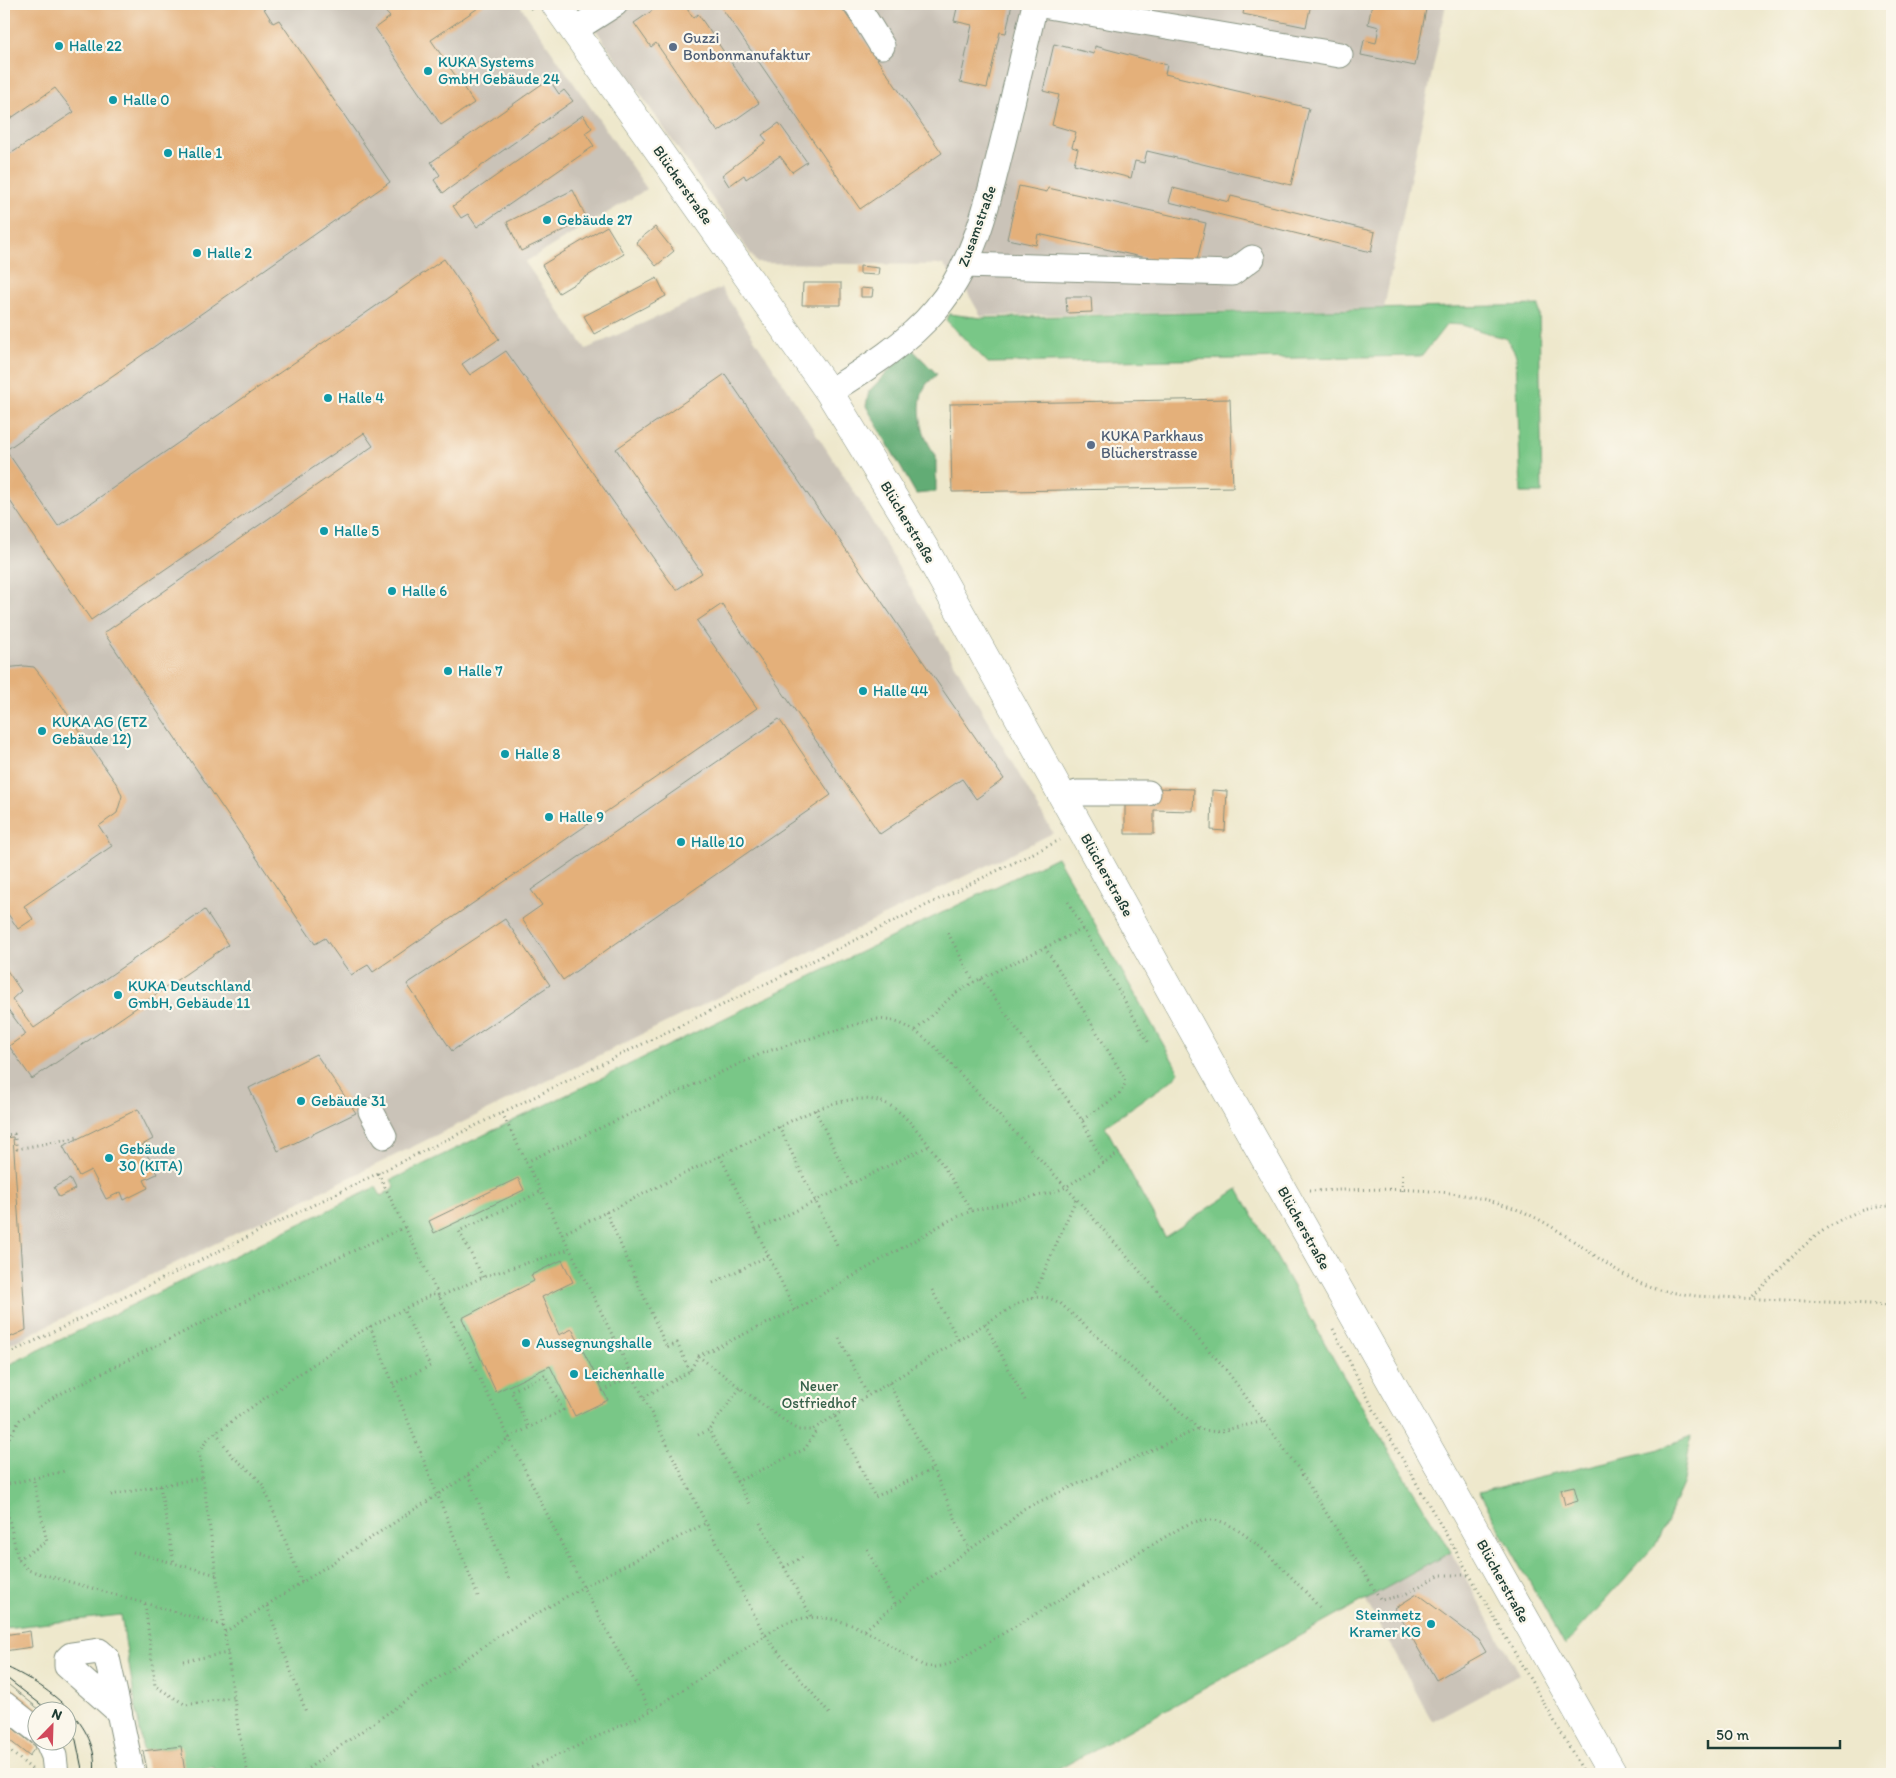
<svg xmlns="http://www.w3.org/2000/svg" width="1896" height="1778" font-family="Itim,sans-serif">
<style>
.industrial{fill:#cac3b8}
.green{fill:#79c787;stroke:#4c825e}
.forest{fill:#62ac74;stroke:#407454}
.building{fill:#e4b07a}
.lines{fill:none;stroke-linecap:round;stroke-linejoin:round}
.minor-casing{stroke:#869280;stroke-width:27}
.major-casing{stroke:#869280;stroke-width:29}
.path{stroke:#869280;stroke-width:3;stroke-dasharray:1 4;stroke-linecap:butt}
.minor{stroke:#fff;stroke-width:25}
.major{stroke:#fff;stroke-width:28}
.tram{stroke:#1f3d34;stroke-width:1}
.culture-dot{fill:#0f9aa8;stroke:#fbf7ec;stroke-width:2}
.service-dot{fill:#5c6f8a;stroke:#fbf7ec;stroke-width:2}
.labels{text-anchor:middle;stroke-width:4.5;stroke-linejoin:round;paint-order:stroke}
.service-label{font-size:15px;fill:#4e5e75;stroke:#fbf7ec;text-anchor:start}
.culture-label{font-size:15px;fill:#0d838f;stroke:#fbf7ec;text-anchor:start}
.street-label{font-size:15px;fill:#1f3d34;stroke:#fbf7ec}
.park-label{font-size:15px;fill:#366049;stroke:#fbf7ec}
</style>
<rect width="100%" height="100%" fill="#fbf7ec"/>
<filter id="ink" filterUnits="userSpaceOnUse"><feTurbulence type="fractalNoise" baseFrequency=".02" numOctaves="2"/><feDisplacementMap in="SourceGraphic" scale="10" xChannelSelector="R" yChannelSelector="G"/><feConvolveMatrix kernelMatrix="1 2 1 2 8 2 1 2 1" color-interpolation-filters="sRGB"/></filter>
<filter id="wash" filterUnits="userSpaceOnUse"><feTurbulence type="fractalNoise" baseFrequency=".0096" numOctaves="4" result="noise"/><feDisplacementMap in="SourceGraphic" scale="20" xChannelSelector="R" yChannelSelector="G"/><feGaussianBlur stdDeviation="1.12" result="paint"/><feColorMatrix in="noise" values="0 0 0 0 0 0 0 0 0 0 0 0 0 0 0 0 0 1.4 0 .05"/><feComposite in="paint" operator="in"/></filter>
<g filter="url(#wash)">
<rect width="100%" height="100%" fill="#eee8cc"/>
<g class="industrial">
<path d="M 4,4 L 519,4 L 647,189 L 525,262 L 586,349 L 721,288 L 860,501 L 1053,833 L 4,1347 Z"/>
<path d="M 578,4 L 1446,4 L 1384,308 L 981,316 L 966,290 L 943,265 L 757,263 Z"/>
<path d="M 1451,1552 L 1519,1674 L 1432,1721 L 1365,1599 Z"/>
</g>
<g class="green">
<path d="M 1539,305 L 1542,493 L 1521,493 L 1516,355 L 1507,339 L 1462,325 L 1447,324 L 1422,356 L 988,363 L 946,320 L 949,314 L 982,318 Z"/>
<path d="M 1057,857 L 1179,1072 L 1172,1080 L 1105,1126 L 1165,1237 L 1238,1189 L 1341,1372 L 1451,1552 L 1050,1774 L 215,1774 L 214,1767 L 185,1773 L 180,1746 L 143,1751 L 121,1615 L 4,1628 L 4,1367 L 376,1187 L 381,1196 L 395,1187 L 391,1180 Z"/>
<path d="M 1691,1436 L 1684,1482 L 1656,1544 L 1565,1645 L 1479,1492 L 1656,1450 Z"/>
</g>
<path class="forest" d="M 911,348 L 937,374 C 934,378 929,381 926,385 C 914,404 922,439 936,455 L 936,492 L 916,494 L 866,406 L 869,391 Z"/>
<g id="blocks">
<g class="building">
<path d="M 4,4 L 261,4 L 273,23 L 279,20 L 390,182 L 6,450 L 58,526 L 444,259 L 499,339 L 462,364 L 470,375 L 506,351 L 676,590 L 702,573 L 616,449 L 725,374 L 1004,779 L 976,799 L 962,779 L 880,834 L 722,604 L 697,621 L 757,708 L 373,972 L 368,965 L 351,975 L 325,938 L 315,944 L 104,633 L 373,446 L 364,433 L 91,620 L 4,492 L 4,158 L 74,112 L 55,88 L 4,123 Z"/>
<path d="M 378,4 L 484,4 L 431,40 L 474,103 L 441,125 L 375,28 L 390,17 Z"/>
<path d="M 662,4 L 684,4 L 693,18 L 698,14 L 759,103 L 718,132 L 656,43 L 651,47 L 634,23 Z"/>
<path d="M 719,4 L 839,4 L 942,153 L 860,209 Z"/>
<path d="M 958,4 L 1012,4 L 1006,33 L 1000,32 L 987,88 L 960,82 L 972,25 L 954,21 Z"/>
<path d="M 1245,4 L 1311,4 L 1306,27 L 1243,14 Z"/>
<path d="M 1372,4 L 1427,4 L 1415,66 L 1361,55 L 1364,40 L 1376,43 L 1379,27 L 1368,24 Z"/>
<path d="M 1054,44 L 1094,54 L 1095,46 L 1167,65 L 1165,74 L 1309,108 L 1291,185 L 1147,151 L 1144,163 L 1135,161 L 1131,178 L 1074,164 L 1078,149 L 1072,147 L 1076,132 L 1052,125 L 1059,95 L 1043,91 Z"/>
<path d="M 549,79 L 559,94 L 564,90 L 573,101 L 443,193 L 434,180 L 440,175 L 431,162 Z"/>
<path d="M 583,115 L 592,128 L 585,133 L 594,146 L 477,227 L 468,214 L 461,218 L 453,206 Z"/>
<path d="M 779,123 L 807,162 L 792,172 L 780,156 L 746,179 L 744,175 L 729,186 L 722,175 L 767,141 L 762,135 Z"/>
<path d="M 1019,186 L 1047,192 L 1048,188 L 1206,223 L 1195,269 L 1038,234 L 1036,245 L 1007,239 Z"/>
<path d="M 1173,188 L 1229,202 L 1231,196 L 1375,232 L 1371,252 L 1169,202 Z"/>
<path d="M 573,190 L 587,219 L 521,251 L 507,222 Z"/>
<path d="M 607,226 L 624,254 L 559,293 L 542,265 Z"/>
<path d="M 655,227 L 674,251 L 656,266 L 636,242 Z"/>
<path d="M 860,266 L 879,268 L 878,275 L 860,274 Z"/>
<path d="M 657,278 L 666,296 L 594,334 L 584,316 Z"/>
<path d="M 803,283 L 841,283 L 841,305 L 802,305 Z"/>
<path d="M 861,288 L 873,289 L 872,297 L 861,297 Z"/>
<path d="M 1066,297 L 1091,297 L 1092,312 L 1067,313 Z"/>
<path d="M 1230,399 L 1233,487 L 952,492 L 950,404 Z"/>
<path d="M 24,666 L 34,667 L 41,676 L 118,786 L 122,796 L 117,813 L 99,826 L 112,846 L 24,906 L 33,919 L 18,929 L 4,908 L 4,668 Z"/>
<path d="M 779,719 L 831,795 L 563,980 L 522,919 L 542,905 L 531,890 Z"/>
<path d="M 1154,788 L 1194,789 L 1193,811 L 1154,810 L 1154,834 L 1125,834 L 1125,805 L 1154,805 Z"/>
<path d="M 1212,790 L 1227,791 L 1225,831 L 1211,830 Z"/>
<path d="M 205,910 L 228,945 L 32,1079 L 9,1046 L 26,1034 L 4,1004 L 4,966 L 21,991 L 12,999 L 34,1028 Z"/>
<path d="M 505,919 L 550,985 L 452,1051 L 407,984 Z"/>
<path d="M 316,1054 L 356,1113 L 278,1151 L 249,1088 Z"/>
<path d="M 138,1109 L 153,1139 L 142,1145 L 157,1174 L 144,1180 L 148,1188 L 124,1200 L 121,1192 L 106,1199 L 91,1170 L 79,1176 L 63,1146 Z"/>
<path d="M 13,1137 L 26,1330 L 4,1340 L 4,1138 Z"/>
<path d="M 518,1178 L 524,1190 L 434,1233 L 429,1221 Z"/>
<path d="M 70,1179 L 75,1189 L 59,1197 L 54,1187 Z"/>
<path d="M 562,1260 L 573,1282 L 542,1297 L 559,1335 L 572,1329 L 608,1400 L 575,1416 L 550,1366 L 496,1392 L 462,1318 L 534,1281 L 531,1275 Z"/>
<path d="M 1574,1486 L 1578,1501 L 1565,1505 L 1561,1489 Z"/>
<path d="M 1417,1594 L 1479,1640 L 1486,1652 L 1436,1680 L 1395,1608 Z"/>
<path d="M 30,1631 L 32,1647 L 4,1651 L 4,1635 Z"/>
<path d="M 4,1681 L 40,1710 L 38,1710 L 38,1724 L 4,1697 Z"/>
<path d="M 4,1721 L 36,1747 L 29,1756 L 4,1736 Z"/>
<path d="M 181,1746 L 185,1773 L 196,1771 L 197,1774 L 148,1774 L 143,1751 Z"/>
</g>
</g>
</g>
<g filter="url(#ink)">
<use href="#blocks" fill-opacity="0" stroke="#869280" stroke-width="1"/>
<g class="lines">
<g class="minor-casing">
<g id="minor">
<path d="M 856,4 L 882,46"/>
<path d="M 1036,4 L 1340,55"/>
<path d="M 574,30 L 615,4"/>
<path d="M 964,265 L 1232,273 L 1252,258"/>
<path d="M 829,392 C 866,369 908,343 936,309 C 977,261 990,193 1005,133 C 1015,90 1025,47 1035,4"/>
<path d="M 1065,798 L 1077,793 L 1148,793"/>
<path d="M 371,1111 L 384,1136"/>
<path d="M 99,1651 L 107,1658 L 119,1712 L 67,1666 L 67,1659 L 71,1655 Z"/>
<path d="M 4,1704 L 38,1731"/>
<path d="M 119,1712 L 132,1774"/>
<path d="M 47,1740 L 54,1756 L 56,1774"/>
</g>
</g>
<g class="major-casing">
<path id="major" d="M 555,4 L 829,392 L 924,547 L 1217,1074 L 1613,1774"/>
</g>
<g class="path">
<path d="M 528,4 L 533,11"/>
<path d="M 1068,902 L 1150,1045"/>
<path d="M 948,933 L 974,982"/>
<path d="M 1045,947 L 1124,1077 L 1125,1084 L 1119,1095 L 1082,1120"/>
<path d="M 981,979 L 1082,1120 L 1103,1163"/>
<path d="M 916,1030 L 953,995 L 974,982 L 1083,929"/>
<path d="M 815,1110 L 851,1183"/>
<path d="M 502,1113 L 706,1523 L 766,1637 L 831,1716"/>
<path d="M 779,1127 L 838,1247"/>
<path d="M 4,1135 L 14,1134 L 17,1149 L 78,1137"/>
<path d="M 720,1156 L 795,1310"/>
<path d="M 526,1162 L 765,1052 L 874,1019 C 901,1019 915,1030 935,1047 L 1066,1187 L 1227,1371 L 1298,1468 L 1381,1600 L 1404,1595 L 1439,1575 L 1468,1575"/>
<path d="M 378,1173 L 583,1587 L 651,1711"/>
<path d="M 1309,1191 C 1383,1189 1465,1183 1534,1217 C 1572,1236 1605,1267 1644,1285 C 1661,1292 1679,1293 1696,1296 L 1892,1305"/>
<path d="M 1402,1191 L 1403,1172"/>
<path d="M 606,1212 L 667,1348 L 677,1343 L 690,1371"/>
<path d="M 756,1230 L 929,1146"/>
<path d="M 562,1234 L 797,1118 C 823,1106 854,1093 882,1102 C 914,1112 954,1183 971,1211"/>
<path d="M 483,1277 L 459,1231 L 540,1192"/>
<path d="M 713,1283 L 768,1256"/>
<path d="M 932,1290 L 959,1341"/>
<path d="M 1753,1296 C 1792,1258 1833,1206 1892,1206"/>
<path d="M 439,1297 L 483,1277 L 570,1249"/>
<path d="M 1033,1297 L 1076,1199"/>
<path d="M 985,1324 L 1026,1402"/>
<path d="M 370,1326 L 478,1596"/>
<path d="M 1333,1329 L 1374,1410 L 1585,1774"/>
<path d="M 839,1338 L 868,1396"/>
<path d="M 4,1356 L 1060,840"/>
<path d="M 698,1356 L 790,1425 L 798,1430 L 812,1430 L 1019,1303 C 1035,1296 1045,1294 1061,1304 L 1199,1429 L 1216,1432 L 1265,1421"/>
<path d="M 889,1383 L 933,1469 L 969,1549"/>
<path d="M 393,1384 L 430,1366 L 403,1309"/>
<path d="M 740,1388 L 709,1430 L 751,1506"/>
<path d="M 602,1391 L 632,1375"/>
<path d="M 644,1397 L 690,1371 L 698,1356 L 795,1310 L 948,1221 L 971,1211 L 1055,1192 L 1066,1187 L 1119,1153"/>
<path d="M 835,1417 L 875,1497 L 933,1469"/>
<path d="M 216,1432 L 231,1455 L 253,1474 L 263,1485 L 302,1583"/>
<path d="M 698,1435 L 709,1430"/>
<path d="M 4,1446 L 20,1420 L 54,1397 L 256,1296 L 405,1227"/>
<path d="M 468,1475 L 510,1582"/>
<path d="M 736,1482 L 805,1449 L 817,1429"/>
<path d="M 4,1485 L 65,1471"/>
<path d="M 160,1486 L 174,1563"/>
<path d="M 111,1495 L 201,1478"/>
<path d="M 4,1497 L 18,1559 L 28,1570 L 225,1626"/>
<path d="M 760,1523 L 811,1616"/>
<path d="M 867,1549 L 895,1604"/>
<path d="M 133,1552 L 217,1575"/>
<path d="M 18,1559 L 47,1542 L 33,1478"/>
<path d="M 784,1567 L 805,1556"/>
<path d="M 145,1604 L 155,1686 L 186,1705 L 233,1697"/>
<path d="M 267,1606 L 306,1712"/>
<path d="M 865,1630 C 898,1601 932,1576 967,1551 C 987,1537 1006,1527 1023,1509 L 1198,1429"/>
<path d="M 225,1632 L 468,1475 L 509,1438 L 563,1410 L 545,1375 L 511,1391 L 529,1428"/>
<path d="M 183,1661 L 228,1653"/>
<path d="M 4,1746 L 34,1771"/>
<path d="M 75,1774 L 107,1774"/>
<path d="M 248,1774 L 238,1727 L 199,1452 L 209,1437 L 358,1333 L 437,1292"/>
<path d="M 300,1774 L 500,1635 L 583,1587 L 706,1523"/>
<path d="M 518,1774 L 651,1711 L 781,1625 C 822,1606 860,1626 895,1648 C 905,1654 915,1662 925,1666 C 935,1669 946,1665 955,1662 L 1182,1527 C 1194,1521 1206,1518 1219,1521 C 1249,1529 1299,1585 1321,1609"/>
</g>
<use href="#minor" class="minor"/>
<use href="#major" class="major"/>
<g class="tram">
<path d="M 4,1666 C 45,1684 101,1723 94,1774"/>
<path d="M 4,1676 L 48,1710"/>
<path d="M 68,1727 L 76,1740 L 83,1774"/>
</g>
</g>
</g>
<g class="culture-dot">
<circle cx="59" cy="46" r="5"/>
<circle cx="428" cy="71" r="5"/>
<circle cx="113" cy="100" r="5"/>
<circle cx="168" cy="153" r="5"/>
<circle cx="547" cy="220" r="5"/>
<circle cx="197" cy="253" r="5"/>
<circle cx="328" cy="398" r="5"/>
<circle cx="324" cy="531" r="5"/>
<circle cx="392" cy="591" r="5"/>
<circle cx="448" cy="671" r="5"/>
<circle cx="863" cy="691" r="5"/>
<circle cx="42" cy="731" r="5"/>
<circle cx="505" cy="754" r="5"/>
<circle cx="549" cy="817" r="5"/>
<circle cx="681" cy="842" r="5"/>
<circle cx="118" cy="995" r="5"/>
<circle cx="301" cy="1101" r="5"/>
<circle cx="109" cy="1158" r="5"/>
<circle cx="526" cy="1343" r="5"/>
<circle cx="574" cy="1374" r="5"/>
<circle cx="1431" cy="1624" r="5"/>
</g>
<g class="service-dot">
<circle cx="673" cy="47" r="5"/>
<circle cx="1091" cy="445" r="5"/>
</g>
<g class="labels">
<g class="service-label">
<text x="683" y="43">Guzzi<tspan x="683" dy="17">Bonbonmanufaktur</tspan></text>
<text x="1101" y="441">KUKA Parkhaus<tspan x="1101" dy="17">Blücherstrasse</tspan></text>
</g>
<g class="culture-label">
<text x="69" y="51">Halle 22</text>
<text x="438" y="67">KUKA Systems<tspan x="438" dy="17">GmbH Gebäude 24</tspan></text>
<text x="123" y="105">Halle 0</text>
<text x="178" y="158">Halle 1</text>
<text x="557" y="225">Gebäude 27</text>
<text x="207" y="258">Halle 2</text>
<text x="338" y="403">Halle 4</text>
<text x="334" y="536">Halle 5</text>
<text x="402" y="596">Halle 6</text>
<text x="458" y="676">Halle 7</text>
<text x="873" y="696">Halle 44</text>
<text x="52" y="727">KUKA AG (ETZ<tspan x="52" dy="17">Gebäude 12)</tspan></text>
<text x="515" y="759">Halle 8</text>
<text x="559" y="822">Halle 9</text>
<text x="691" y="847">Halle 10</text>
<text x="128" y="991">KUKA Deutschland<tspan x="128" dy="17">GmbH, Gebäude 11</tspan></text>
<text x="311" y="1106">Gebäude 31</text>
<text x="119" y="1154">Gebäude<tspan x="119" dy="17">30 (KITA)</tspan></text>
<text x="536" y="1348">Aussegnungshalle</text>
<text x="584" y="1379">Leichenhalle</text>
<text x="1421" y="1620" text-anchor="end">Steinmetz<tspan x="1421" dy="17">Kramer KG</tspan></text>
</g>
<g class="street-label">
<text transform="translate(683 185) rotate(55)" y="5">Blücherstraße</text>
<text transform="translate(977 226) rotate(-70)" y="5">Zusamstraße</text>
<text transform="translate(908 522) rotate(59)" y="5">Blücherstraße</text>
<text transform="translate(1107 875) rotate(61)" y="5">Blücherstraße</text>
<text transform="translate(1304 1228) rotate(61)" y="5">Blücherstraße</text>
<text transform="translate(1503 1581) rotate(61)" y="5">Blücherstraße</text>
</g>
<g class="park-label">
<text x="819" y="1391">Neuer<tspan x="819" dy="17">Ostfriedhof</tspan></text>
</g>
</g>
<rect width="1896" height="1778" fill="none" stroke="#fbf7ec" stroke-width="20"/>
<g transform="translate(52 1726) rotate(23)"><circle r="24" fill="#fbf7ec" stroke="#a3ada2"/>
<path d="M0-4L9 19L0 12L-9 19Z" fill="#d1495b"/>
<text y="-8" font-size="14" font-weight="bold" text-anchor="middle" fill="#1f3d34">N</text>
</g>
<path d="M1708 1740v8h132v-8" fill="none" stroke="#1f3d34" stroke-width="2.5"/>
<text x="1716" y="1740" font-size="15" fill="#1f3d34" stroke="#fbf7ec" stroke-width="4" paint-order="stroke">50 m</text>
</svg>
